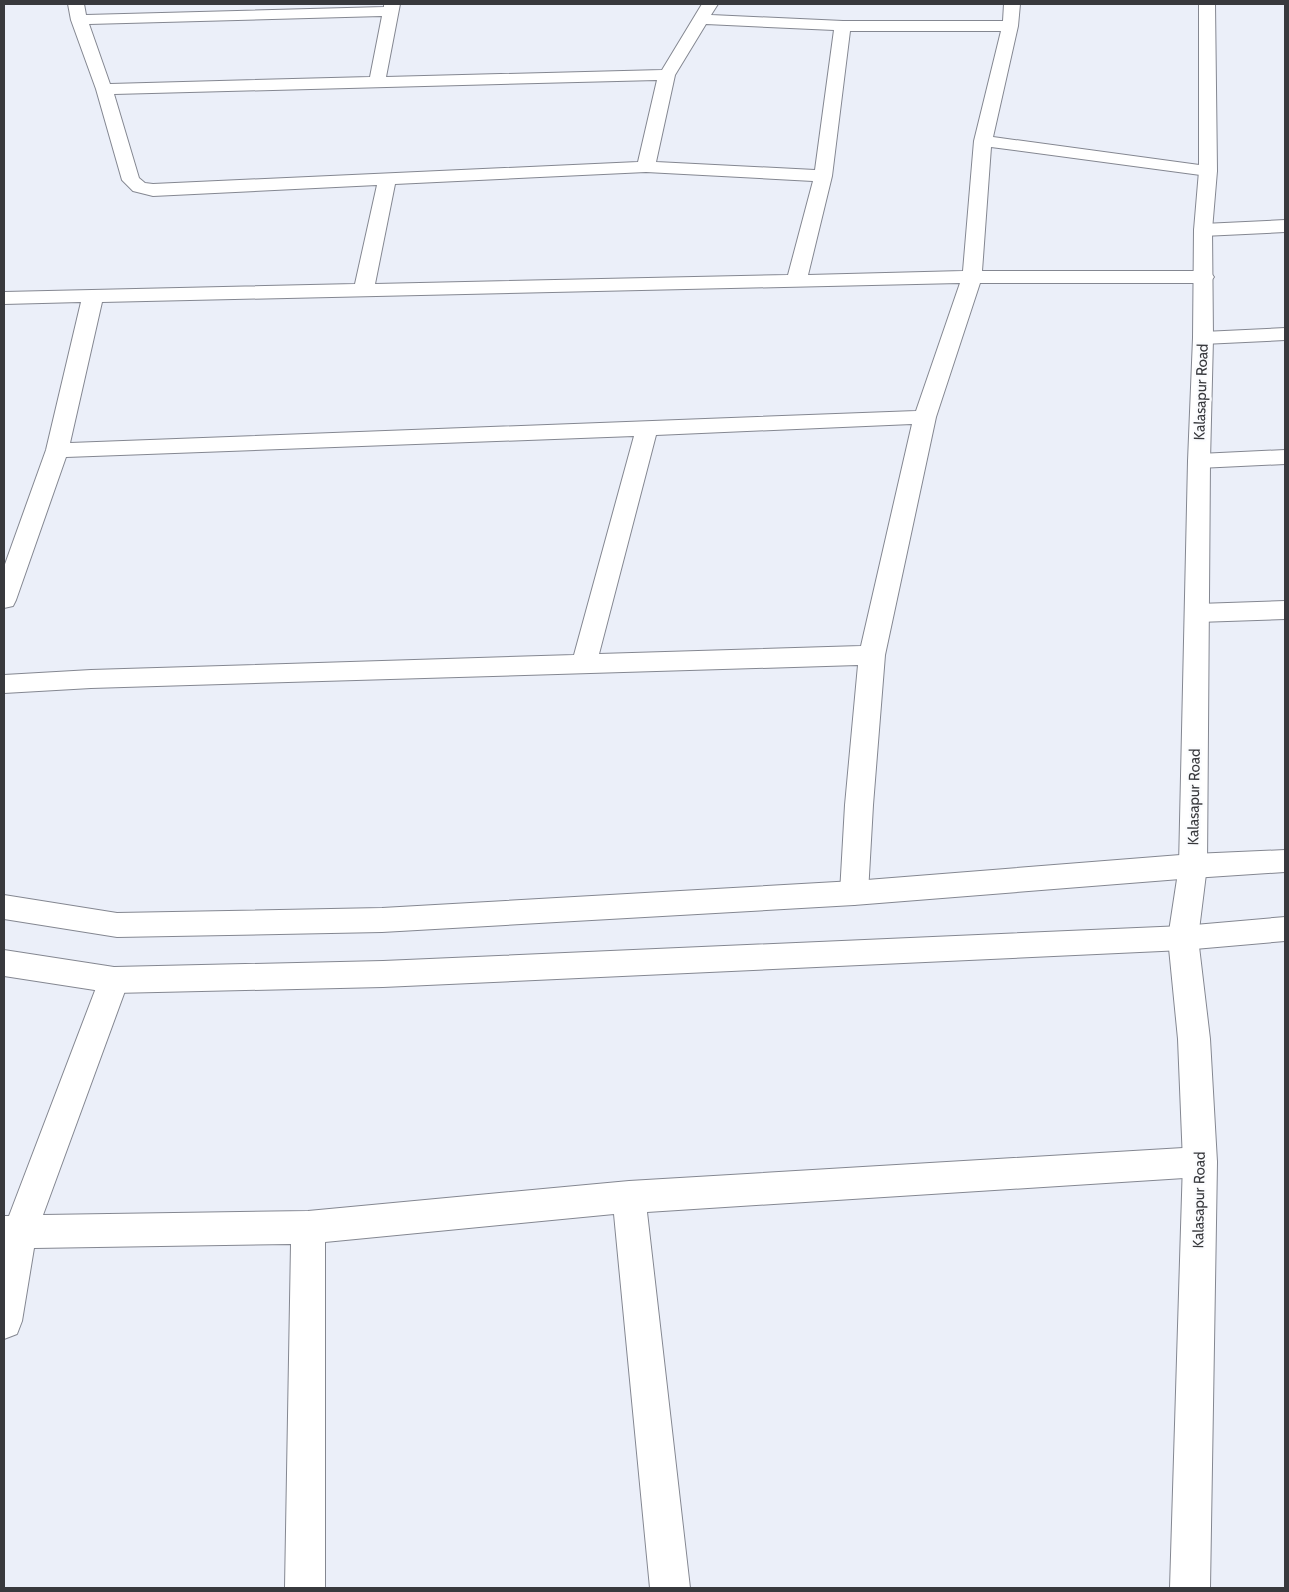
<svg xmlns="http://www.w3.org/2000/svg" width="1289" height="1592" font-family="Cabin,sans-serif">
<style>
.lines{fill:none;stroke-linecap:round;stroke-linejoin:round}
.street-casing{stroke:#848791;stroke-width:2}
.secondary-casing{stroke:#848791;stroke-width:2}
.primary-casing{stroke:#848791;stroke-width:2}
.street{fill:#fff;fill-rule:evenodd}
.secondary{fill:#fff;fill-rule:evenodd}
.primary{fill:#fff;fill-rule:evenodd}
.labels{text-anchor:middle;stroke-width:4.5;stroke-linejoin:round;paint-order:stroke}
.street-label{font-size:15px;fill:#38393d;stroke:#fbfcfe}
</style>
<rect width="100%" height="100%" fill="#ebeff9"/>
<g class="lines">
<g class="street-casing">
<g id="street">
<path d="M 68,4 L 84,4 L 86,15 L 384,7 L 384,4 L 400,4 L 386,77 L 662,70 L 702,4 L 718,4 L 711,15 L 843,21 L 1003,21 L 1004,4 L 1020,4 L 1018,26 L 993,137 L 1214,167 L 1217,171 L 1214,175 L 1208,176 L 991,147 L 982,271 L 1204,271 L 1211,273 L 1214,277 L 1211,281 L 1204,283 L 980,283 L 936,417 L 885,655 L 873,805 L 868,893 L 864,901 L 854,905 L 844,901 L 840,893 L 845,805 L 858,665 L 91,688 L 4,693 L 4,675 L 91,670 L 574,655 L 634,436 L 66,457 L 16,600 L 13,606 L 4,608 L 4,567 L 46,450 L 81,302 L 4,304 L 4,292 L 355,284 L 377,185 L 153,196 L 133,191 L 122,180 L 96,89 L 71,20 ZM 382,16 L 370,77 L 110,84 L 89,24 ZM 706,24 L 834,30 L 815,170 L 656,162 L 675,75 ZM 850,31 L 1001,31 L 974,141 L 963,271 L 808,275 L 832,176 ZM 657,80 L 638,162 L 153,184 L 145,183 L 139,178 L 114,94 ZM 646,172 L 813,181 L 788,275 L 375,284 L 395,184 ZM 960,283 L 916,411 L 70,443 L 102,302 ZM 912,424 L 861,646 L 599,654 L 656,435 Z"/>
<path d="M 1285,220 L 1285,232 L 1203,236 L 1196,234 L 1194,230 L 1196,226 L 1203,224 Z"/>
<path d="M 1285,328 L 1285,340 L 1203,344 L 1196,342 L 1193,338 L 1196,334 L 1203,332 Z"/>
<path d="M 1285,450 L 1285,464 L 1199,468 L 1191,466 L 1188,461 L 1191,456 L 1199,454 Z"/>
<path d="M 1285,601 L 1285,619 L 1198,622 L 1189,619 L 1186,613 L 1189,607 L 1198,604 Z"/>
<path d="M 114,967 L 125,971 L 129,980 L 43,1215 L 308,1211 L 629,1181 L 1200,1147 L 1212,1151 L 1217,1162 L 1212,1173 L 1200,1177 L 647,1212 L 690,1588 L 650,1588 L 614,1214 L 325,1242 L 325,1588 L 285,1588 L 291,1244 L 34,1248 L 22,1321 L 17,1334 L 4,1339 L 4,1216 L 9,1216 L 99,980 L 103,971 Z"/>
</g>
</g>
<g class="secondary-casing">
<path id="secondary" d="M 1199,4 L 1215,4 L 1217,171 L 1212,230 L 1213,338 L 1210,461 L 1207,866 L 1198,938 L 1210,1039 L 1217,1162 L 1210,1588 L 1170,1588 L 1183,1162 L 1178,1039 L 1168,938 L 1179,866 L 1188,461 L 1193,338 L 1194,230 L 1199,171 Z"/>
</g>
<g class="primary-casing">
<g id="primary">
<path d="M 1285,850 L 1285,872 L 1193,878 L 854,905 L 382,932 L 117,937 L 4,919 L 4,895 L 117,913 L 382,908 L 854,881 L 1193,854 Z"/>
<path d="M 1285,917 L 1285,941 L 1183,950 L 383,987 L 114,993 L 4,976 L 4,950 L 114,967 L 383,961 L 1183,926 Z"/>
</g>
</g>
<use href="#street" class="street"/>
<use href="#secondary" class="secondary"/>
<use href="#primary" class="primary"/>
</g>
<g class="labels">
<g class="street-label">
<text transform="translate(1201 392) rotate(-88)" y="5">Kalasapur Road</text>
<text transform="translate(1194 797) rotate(-89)" y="5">Kalasapur Road</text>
<text transform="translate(1199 1200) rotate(-89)" y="5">Kalasapur Road</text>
</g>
</g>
<rect width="1289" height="1592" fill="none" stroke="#38393d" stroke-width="10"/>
</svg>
